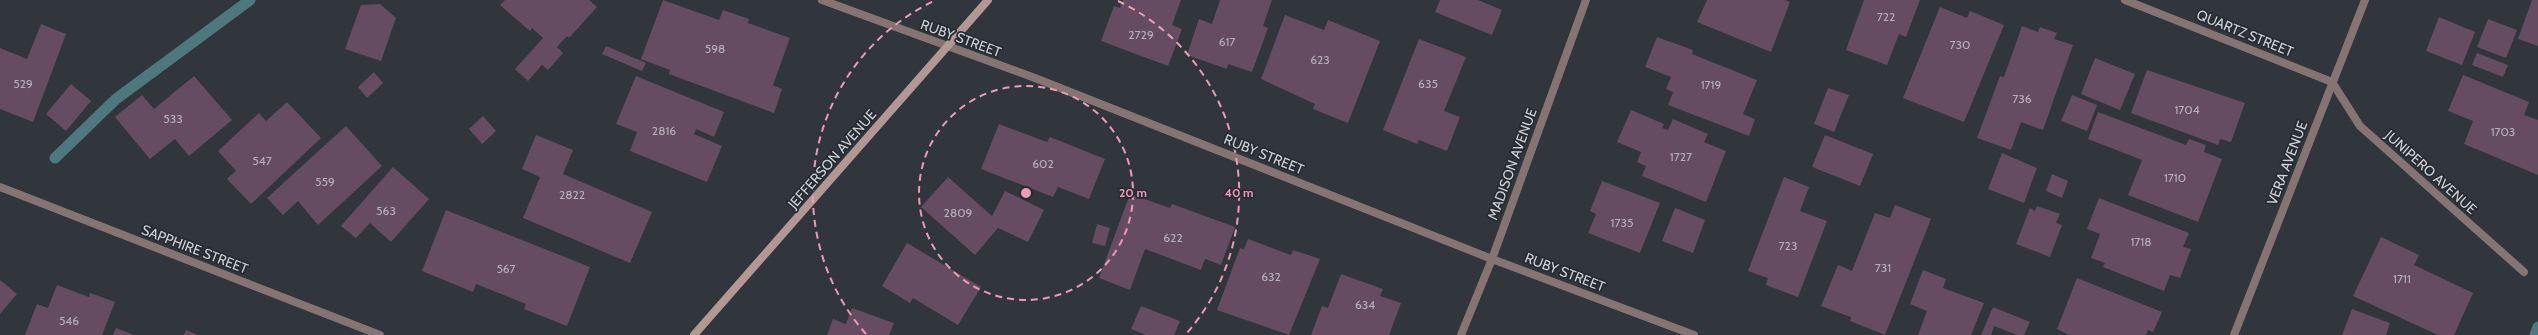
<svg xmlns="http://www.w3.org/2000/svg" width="2538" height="335" font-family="Cabin,sans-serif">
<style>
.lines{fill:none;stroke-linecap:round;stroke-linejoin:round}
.stream{stroke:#4d787d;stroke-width:11}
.building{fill:#654c63}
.street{stroke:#857472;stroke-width:8}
.secondary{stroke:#b29793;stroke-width:8}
.ring{fill:none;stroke:#f09ab4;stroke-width:2;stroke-dasharray:7 5}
.labels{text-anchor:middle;stroke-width:3.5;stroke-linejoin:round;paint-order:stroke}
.number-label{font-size:12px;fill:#b4b0b9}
.street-label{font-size:14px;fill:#ced2d6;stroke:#262c31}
.centre{fill:#f09ab4;stroke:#262c31;stroke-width:2}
.ring-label{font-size:12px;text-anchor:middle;font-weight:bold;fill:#f09ab4;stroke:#262c31;stroke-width:3.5;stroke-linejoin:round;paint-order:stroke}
</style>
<rect width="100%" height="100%" fill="#30363b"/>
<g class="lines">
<g class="stream">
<path d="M 55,158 L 116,99 L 250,0"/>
<path d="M 2535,335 L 2538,327"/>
</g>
</g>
<g class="building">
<path d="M 505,0 L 589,0 L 597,7 L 569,38 L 567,36 L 557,47 L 563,53 L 548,70 L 542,65 L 528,81 L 515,69 L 543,38 L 532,28 L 530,31 L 500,5 Z"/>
<path d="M 663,0 L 719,20 L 723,10 L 749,19 L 748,23 L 790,38 L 773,85 L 782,89 L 774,113 L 669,74 L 670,70 L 641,59 Z"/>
<path d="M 1123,0 L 1181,0 L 1172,25 L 1182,29 L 1168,66 L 1101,41 L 1114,6 L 1120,8 Z"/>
<path d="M 1220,0 L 1272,0 L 1263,26 L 1268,28 L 1252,72 L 1228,64 L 1227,69 L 1187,55 L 1199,19 L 1212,24 Z"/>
<path d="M 1440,0 L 1478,0 L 1502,10 L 1492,35 L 1435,12 Z"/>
<path d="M 1707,0 L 1785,0 L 1790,2 L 1771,52 L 1697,22 Z"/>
<path d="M 1864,0 L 1920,0 L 1906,37 L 1899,34 L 1887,65 L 1846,50 Z"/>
<path d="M 2532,0 L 2538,0 L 2538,46 L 2518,39 Z"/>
<path d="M 380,4 L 396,18 L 381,61 L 345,49 L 361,5 Z"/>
<path d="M 1940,7 L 1967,18 L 1970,11 L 2004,25 L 1964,122 L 1903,98 Z"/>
<path d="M 1285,15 L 1324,30 L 1328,20 L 1380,41 L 1348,123 L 1313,109 L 1315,104 L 1261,79 Z"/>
<path d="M 2439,17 L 2475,32 L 2462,65 L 2426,51 Z"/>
<path d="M 2488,19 L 2517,30 L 2506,58 L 2477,47 Z"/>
<path d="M 41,24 L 66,34 L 33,122 L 0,109 L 0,48 L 27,59 Z"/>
<path d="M 2022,26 L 2038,32 L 2040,27 L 2057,33 L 2054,39 L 2073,45 L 2043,130 L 2021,122 L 2011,150 L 1977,138 L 2000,76 L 2004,77 Z"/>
<path d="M 1657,37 L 1693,50 L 1692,54 L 1757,80 L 1743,114 L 1755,119 L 1749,136 L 1668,105 L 1673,92 L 1666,89 L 1671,77 L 1645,67 Z"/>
<path d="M 1419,39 L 1466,57 L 1444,111 L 1460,117 L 1447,151 L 1419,140 L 1417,144 L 1383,130 Z"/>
<path d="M 606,46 L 646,63 L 642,71 L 602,54 Z"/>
<path d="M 2477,53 L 2508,65 L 2503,77 L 2472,65 Z"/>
<path d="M 2095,58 L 2135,74 L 2120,110 L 2081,94 Z"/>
<path d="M 2147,70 L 2245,103 L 2231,142 L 2220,139 L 2218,145 L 2131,113 Z"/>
<path d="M 374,72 L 383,83 L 367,98 L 358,87 Z"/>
<path d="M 2463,75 L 2529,102 L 2524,115 L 2538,120 L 2538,175 L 2464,144 L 2473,121 L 2448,111 Z"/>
<path d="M 194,76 L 232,120 L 189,156 L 175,139 L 150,159 L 115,117 L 142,95 L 154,109 Z"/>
<path d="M 636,76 L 724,112 L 714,137 L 696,129 L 694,134 L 722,146 L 707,182 L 630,151 L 637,132 L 616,124 Z"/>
<path d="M 71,84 L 91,101 L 66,131 L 46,114 Z"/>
<path d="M 1828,88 L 1849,95 L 1834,132 L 1814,124 Z"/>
<path d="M 2072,95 L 2097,105 L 2087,131 L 2061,121 Z"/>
<path d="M 287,102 L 321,138 L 251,204 L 227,179 L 236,171 L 218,151 L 259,113 L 266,121 Z"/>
<path d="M 1631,110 L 1664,124 L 1662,128 L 1668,130 L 1673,119 L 1708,134 L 1704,142 L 1726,151 L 1706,202 L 1642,176 L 1646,166 L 1637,162 L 1641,152 L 1617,142 Z"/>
<path d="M 2098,112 L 2186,145 L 2189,139 L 2206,145 L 2204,152 L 2222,159 L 2198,222 L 2128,195 L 2142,160 L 2088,139 Z"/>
<path d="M 483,116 L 496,131 L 482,144 L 469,129 Z"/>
<path d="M 999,124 L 1047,142 L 1050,137 L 1105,159 L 1089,199 L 1058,187 L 1053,197 L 981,169 Z"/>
<path d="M 346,126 L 382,166 L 318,225 L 298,201 L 283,215 L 267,198 Z"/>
<path d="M 536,135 L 573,150 L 563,174 L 652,212 L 630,263 L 523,218 L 540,177 L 522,169 Z"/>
<path d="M 1825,135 L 1873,154 L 1860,186 L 1812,167 Z"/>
<path d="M 2002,153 L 2037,168 L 2024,203 L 1988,189 Z"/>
<path d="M 393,167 L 429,199 L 391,242 L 370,223 L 356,238 L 341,226 Z"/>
<path d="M 2052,174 L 2068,181 L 2062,198 L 2046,191 Z"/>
<path d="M 948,177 L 992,216 L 1005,191 L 1044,210 L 1028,242 L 998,228 L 975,255 L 921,207 Z"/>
<path d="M 1784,177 L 1809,187 L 1800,211 L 1827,221 L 1798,297 L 1766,285 L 1768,278 L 1748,271 Z"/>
<path d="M 1602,181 L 1660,203 L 1640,253 L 1588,233 L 1596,214 L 1590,211 Z"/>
<path d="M 1130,194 L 1170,208 L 1172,204 L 1235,227 L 1221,265 L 1205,259 L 1201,270 L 1145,249 L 1130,290 L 1099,278 Z"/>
<path d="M 2099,198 L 2189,233 L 2183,247 L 2191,249 L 2180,278 L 2170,275 L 2164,291 L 2103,267 L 2105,263 L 2091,258 L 2100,234 L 2087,229 Z"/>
<path d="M 1895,205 L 1931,219 L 1885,335 L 1850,321 L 1851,317 L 1821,306 L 1838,265 L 1852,271 L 1875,213 L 1890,218 Z"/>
<path d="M 2037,206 L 2060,214 L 2056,223 L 2062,225 L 2050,257 L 2016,244 L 2030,208 L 2035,211 Z"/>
<path d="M 1675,208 L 1705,220 L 1693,253 L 1662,241 Z"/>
<path d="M 446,210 L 590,267 L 567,326 L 524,309 L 526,304 L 476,284 L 473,292 L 422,271 Z"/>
<path d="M 1097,224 L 1110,228 L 1105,246 L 1092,243 Z"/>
<path d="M 2381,237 L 2419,255 L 2414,265 L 2473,293 L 2454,335 L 2438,335 L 2353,296 Z"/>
<path d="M 1248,239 L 1291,255 L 1293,250 L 1320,259 L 1289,335 L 1217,310 L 1240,248 L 1244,249 Z"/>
<path d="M 907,243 L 981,287 L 958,325 L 913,298 L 910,303 L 882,286 Z"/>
<path d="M 1923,270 L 1946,279 L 1943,288 L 1984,303 L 1971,335 L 1918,335 L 1927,311 L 1910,304 Z"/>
<path d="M 1341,274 L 1383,289 L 1380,296 L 1401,303 L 1389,335 L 1311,335 L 1322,306 L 1328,308 Z"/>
<path d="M 2077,278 L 2162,312 L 2153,332 L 2148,330 L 2146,335 L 2069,335 L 2057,329 Z"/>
<path d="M 0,280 L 17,294 L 0,314 Z"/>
<path d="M 57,285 L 89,297 L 90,293 L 115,302 L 102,335 L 25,335 L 37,304 L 48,308 Z"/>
<path d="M 1141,306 L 1180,321 L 1174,335 L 1146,335 L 1131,329 Z"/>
<path d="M 1993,307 L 2030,322 L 2024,335 L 2017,335 L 1994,326 L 1991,335 L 1981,335 Z"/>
<path d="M 852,308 L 894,323 L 889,335 L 827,335 L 833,319 L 846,324 Z"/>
<path d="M 2352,309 L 2390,323 L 2386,335 L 2342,335 Z"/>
<path d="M 116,328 L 134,335 L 113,335 Z"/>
<path d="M 186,330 L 198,335 L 184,335 Z"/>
</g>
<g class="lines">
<g class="street">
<path d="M 822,0 L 1035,78 L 1492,259 L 1694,335"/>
<path d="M 2125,0 L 2332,82 L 2360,126 L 2524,272"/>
<path d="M 0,187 L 380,335"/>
<path d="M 1461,335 L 1492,259 L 1586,0"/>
<path d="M 2234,335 L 2365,0"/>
</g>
<path class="secondary" d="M 694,335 L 988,0"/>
</g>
<g class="ring">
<circle cx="1026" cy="193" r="107"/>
<path d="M866 334A213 213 0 0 1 934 1M1118 1A213 213 0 0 1 1186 334"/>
</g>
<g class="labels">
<g class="number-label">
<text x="1886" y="21">722</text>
<text x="1141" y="39">2729</text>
<text x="1227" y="46">617</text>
<text x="1960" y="49">730</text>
<text x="715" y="53">598</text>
<text x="1320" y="64">623</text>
<text x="23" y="88">529</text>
<text x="1428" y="88">635</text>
<text x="1711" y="89">1719</text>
<text x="2022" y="103">736</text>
<text x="2187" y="114">1704</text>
<text x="173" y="123">533</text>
<text x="664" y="135">2816</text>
<text x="2503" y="136">1703</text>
<text x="1681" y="161">1727</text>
<text x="262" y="165">547</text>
<text x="1043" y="168">602</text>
<text x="2175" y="182">1710</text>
<text x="325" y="186">559</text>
<text x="572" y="199">2822</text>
<text x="386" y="215">563</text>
<text x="958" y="217">2809</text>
<text x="1622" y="227">1735</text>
<text x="1173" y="242">622</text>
<text x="2141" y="246">1718</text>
<text x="1788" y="250">723</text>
<text x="1883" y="272">731</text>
<text x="506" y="273">567</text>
<text x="1271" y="281">632</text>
<text x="2402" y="283">1711</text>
<text x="1365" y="309">634</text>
<text x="69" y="325">546</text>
</g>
<g class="street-label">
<text transform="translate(2245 33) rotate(22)" y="5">QUARTZ STREET</text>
<text transform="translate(961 38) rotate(20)" y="5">RUBY STREET</text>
<text transform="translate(1264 154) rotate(22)" y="5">RUBY STREET</text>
<text transform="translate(832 159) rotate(-49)" y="5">JEFFERSON AVENUE</text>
<text transform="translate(2287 163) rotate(-69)" y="5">VERA AVENUE</text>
<text transform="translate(1512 164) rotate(-70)" y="5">MADISON AVENUE</text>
<text transform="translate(2431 172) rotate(42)" y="5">JUNIPERO AVENUE</text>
<text transform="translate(195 249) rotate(21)" y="5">SAPPHIRE STREET</text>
<text transform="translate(1565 272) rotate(21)" y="5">RUBY STREET</text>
</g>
</g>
<circle cx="1026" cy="193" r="6" class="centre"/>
<g class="ring-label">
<text x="1133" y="197">20 m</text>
<text x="1239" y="197">40 m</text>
</g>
</svg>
